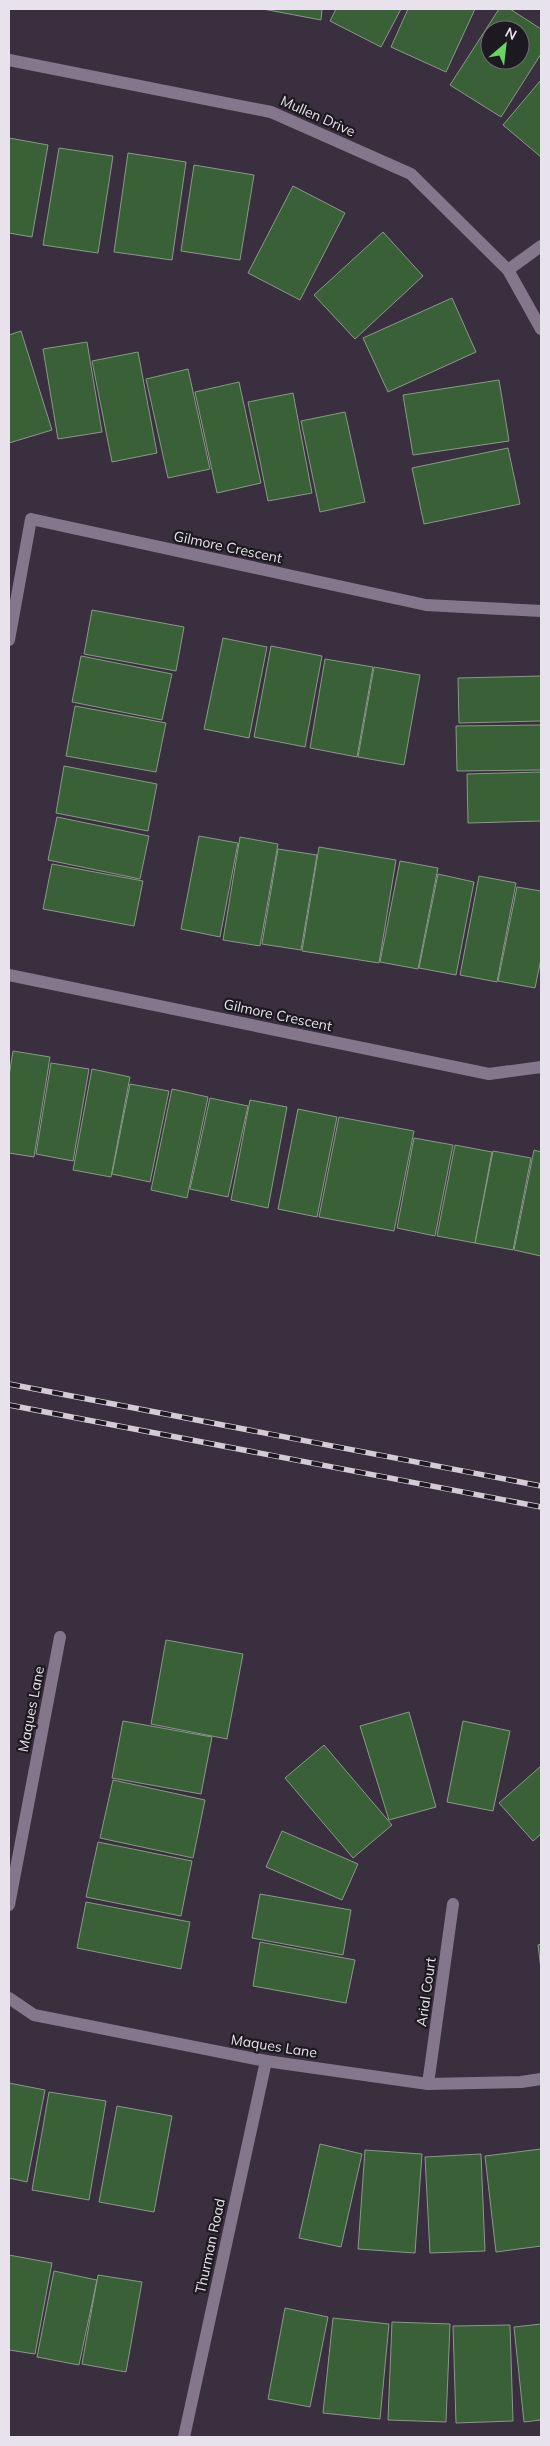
<svg xmlns="http://www.w3.org/2000/svg" width="550" height="2446" font-family="Mulish,sans-serif">
<style>
.building{fill:#3a6038;stroke:#899988;fill-rule:evenodd}
.lines{fill:none;stroke-linecap:round;stroke-linejoin:round}
.minor{stroke:#84778c;stroke-width:12}
.rail-casing{stroke:#d3ccd7;stroke-width:5.5}
.rail{stroke:#1d1920;stroke-width:4;stroke-dasharray:11;stroke-linecap:butt}
.labels{text-anchor:middle;stroke-width:4.5;stroke-linejoin:round;paint-order:stroke}
.street-label{font-size:14px;fill:#e8e2ec;stroke:#1d1920}
</style>
<rect width="100%" height="100%" fill="#392f3e"/>
<g class="building">
<path d="M 263,9 L 322,9 L 321,20 Z"/>
<path d="M 336,9 L 401,9 L 381,47 L 330,21 Z"/>
<path d="M 408,9 L 475,9 L 446,72 L 391,47 Z"/>
<path d="M 499,9 L 510,9 L 541,29 L 541,54 L 501,117 L 450,85 ZM 490,30 L 520,30 L 520,60 L 490,60 Z"/>
<path d="M 541,80 L 541,157 L 503,125 Z"/>
<path d="M 9,138 L 48,145 L 32,237 L 9,233 Z"/>
<path d="M 59,148 L 113,156 L 98,253 L 43,245 Z"/>
<path d="M 128,153 L 186,162 L 172,260 L 114,252 Z"/>
<path d="M 194,165 L 254,175 L 240,260 L 181,251 Z"/>
<path d="M 293,186 L 345,213 L 300,300 L 248,273 Z"/>
<path d="M 383,232 L 423,276 L 355,339 L 314,295 Z"/>
<path d="M 452,298 L 476,352 L 388,392 L 363,338 Z"/>
<path d="M 21,331 L 52,430 L 9,443 L 9,335 Z"/>
<path d="M 87,342 L 102,432 L 58,439 L 43,349 Z"/>
<path d="M 138,352 L 157,453 L 112,462 L 92,361 Z"/>
<path d="M 188,369 L 210,469 L 168,478 L 146,379 Z"/>
<path d="M 499,380 L 509,441 L 413,455 L 403,395 Z"/>
<path d="M 239,382 L 261,483 L 217,493 L 195,392 Z"/>
<path d="M 293,393 L 312,493 L 268,501 L 248,402 Z"/>
<path d="M 345,412 L 365,502 L 320,512 L 301,421 Z"/>
<path d="M 508,448 L 520,504 L 424,524 L 412,468 Z"/>
<path d="M 92,610 L 184,627 L 176,671 L 84,654 Z"/>
<path d="M 223,638 L 267,647 L 249,738 L 204,729 Z"/>
<path d="M 271,646 L 322,656 L 305,747 L 254,737 Z"/>
<path d="M 81,656 L 172,674 L 162,720 L 72,702 Z"/>
<path d="M 325,659 L 373,667 L 357,757 L 310,748 Z"/>
<path d="M 374,667 L 420,675 L 404,765 L 358,757 Z"/>
<path d="M 541,676 L 541,721 L 459,723 L 458,678 Z"/>
<path d="M 75,706 L 166,723 L 156,772 L 66,756 Z"/>
<path d="M 541,725 L 541,770 L 457,771 L 456,726 Z"/>
<path d="M 64,766 L 157,784 L 148,831 L 56,813 Z"/>
<path d="M 541,772 L 541,821 L 468,823 L 467,774 Z"/>
<path d="M 57,817 L 149,836 L 140,879 L 48,860 Z"/>
<path d="M 199,836 L 238,843 L 220,937 L 181,929 Z"/>
<path d="M 240,837 L 278,844 L 260,946 L 223,940 Z"/>
<path d="M 319,847 L 396,860 L 379,963 L 302,951 Z"/>
<path d="M 278,849 L 317,855 L 301,950 L 262,944 Z"/>
<path d="M 400,861 L 438,868 L 418,969 L 380,962 Z"/>
<path d="M 52,864 L 143,881 L 134,926 L 43,909 Z"/>
<path d="M 438,874 L 474,882 L 456,975 L 419,968 Z"/>
<path d="M 479,876 L 516,883 L 497,982 L 460,975 Z"/>
<path d="M 517,887 L 541,891 L 541,959 L 535,988 L 498,981 Z"/>
<path d="M 13,1051 L 50,1057 L 34,1157 L 9,1153 L 9,1076 Z"/>
<path d="M 51,1063 L 89,1069 L 73,1161 L 36,1154 Z"/>
<path d="M 92,1069 L 130,1077 L 111,1177 L 73,1170 Z"/>
<path d="M 130,1084 L 169,1091 L 150,1182 L 112,1174 Z"/>
<path d="M 172,1089 L 208,1097 L 187,1198 L 151,1190 Z"/>
<path d="M 210,1098 L 248,1106 L 228,1197 L 190,1189 Z"/>
<path d="M 250,1100 L 287,1107 L 268,1208 L 231,1200 Z"/>
<path d="M 298,1109 L 337,1117 L 317,1217 L 278,1209 Z"/>
<path d="M 339,1117 L 414,1131 L 394,1231 L 319,1217 Z"/>
<path d="M 414,1138 L 453,1145 L 435,1236 L 397,1228 Z"/>
<path d="M 455,1145 L 492,1152 L 475,1243 L 437,1236 Z"/>
<path d="M 534,1150 L 541,1152 L 541,1256 L 514,1250 Z"/>
<path d="M 493,1151 L 531,1158 L 513,1250 L 475,1243 Z"/>
<path d="M 166,1640 L 243,1654 L 227,1739 L 151,1724 Z"/>
<path d="M 409,1712 L 436,1807 L 389,1820 L 360,1726 Z"/>
<path d="M 123,1721 L 212,1737 L 201,1794 L 112,1778 Z"/>
<path d="M 463,1721 L 510,1731 L 493,1811 L 447,1802 Z"/>
<path d="M 324,1745 L 392,1825 L 353,1858 L 285,1778 Z"/>
<path d="M 541,1766 L 541,1834 L 533,1841 L 499,1803 Z"/>
<path d="M 113,1780 L 205,1800 L 193,1858 L 100,1838 Z"/>
<path d="M 282,1831 L 358,1864 L 342,1900 L 266,1867 Z"/>
<path d="M 98,1842 L 192,1861 L 181,1916 L 86,1897 Z"/>
<path d="M 260,1894 L 351,1910 L 343,1955 L 252,1938 Z"/>
<path d="M 86,1902 L 190,1922 L 181,1969 L 77,1948 Z"/>
<path d="M 260,1942 L 355,1960 L 346,2003 L 253,1986 Z"/>
<path d="M 541,1944 L 541,1969 L 538,1945 Z"/>
<path d="M 9,2083 L 45,2090 L 27,2182 L 9,2178 Z"/>
<path d="M 49,2092 L 106,2101 L 89,2200 L 32,2190 Z"/>
<path d="M 117,2106 L 172,2116 L 154,2212 L 99,2202 Z"/>
<path d="M 320,2144 L 362,2154 L 341,2247 L 299,2238 Z"/>
<path d="M 541,2149 L 541,2246 L 496,2252 L 485,2156 Z"/>
<path d="M 365,2150 L 422,2154 L 415,2253 L 358,2249 Z"/>
<path d="M 481,2154 L 485,2251 L 430,2253 L 425,2157 Z"/>
<path d="M 9,2255 L 52,2263 L 35,2354 L 9,2350 Z"/>
<path d="M 54,2271 L 97,2280 L 79,2365 L 37,2357 Z"/>
<path d="M 98,2275 L 142,2282 L 126,2372 L 82,2364 Z"/>
<path d="M 285,2308 L 328,2317 L 310,2407 L 268,2399 Z"/>
<path d="M 333,2318 L 389,2324 L 380,2419 L 323,2413 Z"/>
<path d="M 392,2322 L 450,2324 L 446,2422 L 388,2420 Z"/>
<path d="M 541,2324 L 541,2420 L 524,2422 L 514,2327 Z"/>
<path d="M 510,2325 L 513,2421 L 456,2423 L 453,2326 Z"/>
</g>
<g class="lines">
<g class="minor">
<path d="M 9,60 L 271,112 L 411,174 L 508,270 L 541,329"/>
<path d="M 508,270 L 541,246"/>
<path d="M 9,640 L 31,519 L 426,605 L 541,611"/>
<path d="M 9,975 L 489,1074 L 541,1067"/>
<path d="M 9,1905 L 60,1637"/>
<path d="M 9,1998 L 34,2015 L 266,2061 L 428,2084 L 521,2082 L 541,2079"/>
<path d="M 428,2084 L 453,1904"/>
<path d="M 184,2437 L 266,2061"/>
</g>
<g class="rail-casing">
<g id="rail">
<path d="M 9,1384 L 541,1486"/>
<path d="M 9,1405 L 541,1507"/>
</g>
</g>
<use href="#rail" class="rail"/>
</g>
<g class="labels">
<g class="street-label">
<text transform="translate(318 116) rotate(24)" y="5">Mullen Drive</text>
<text transform="translate(228 547) rotate(12)" y="5">Gilmore Crescent</text>
<text transform="translate(278 1015) rotate(12)" y="5">Gilmore Crescent</text>
<text transform="translate(31 1709) rotate(-79)" y="5">Maques Lane</text>
<text transform="translate(426 1992) rotate(-82)" y="5">Arial Court</text>
<text transform="translate(274 2046) rotate(9)" y="5">Maques Lane</text>
<text transform="translate(210 2246) rotate(-78)" y="5">Thurman Road</text>
</g>
</g>
<rect width="550" height="2446" fill="none" stroke="#e8e2ec" stroke-width="20"/>
<g transform="translate(505 45) rotate(28)"><circle r="24" fill="#1d1920" stroke="#6e6972"/>
<path d="M0-4L9 19L0 12L-9 19Z" fill="#68d465"/>
<text y="-8" font-size="14" font-weight="bold" text-anchor="middle" fill="#e8e2ec">N</text>
</g>
</svg>
